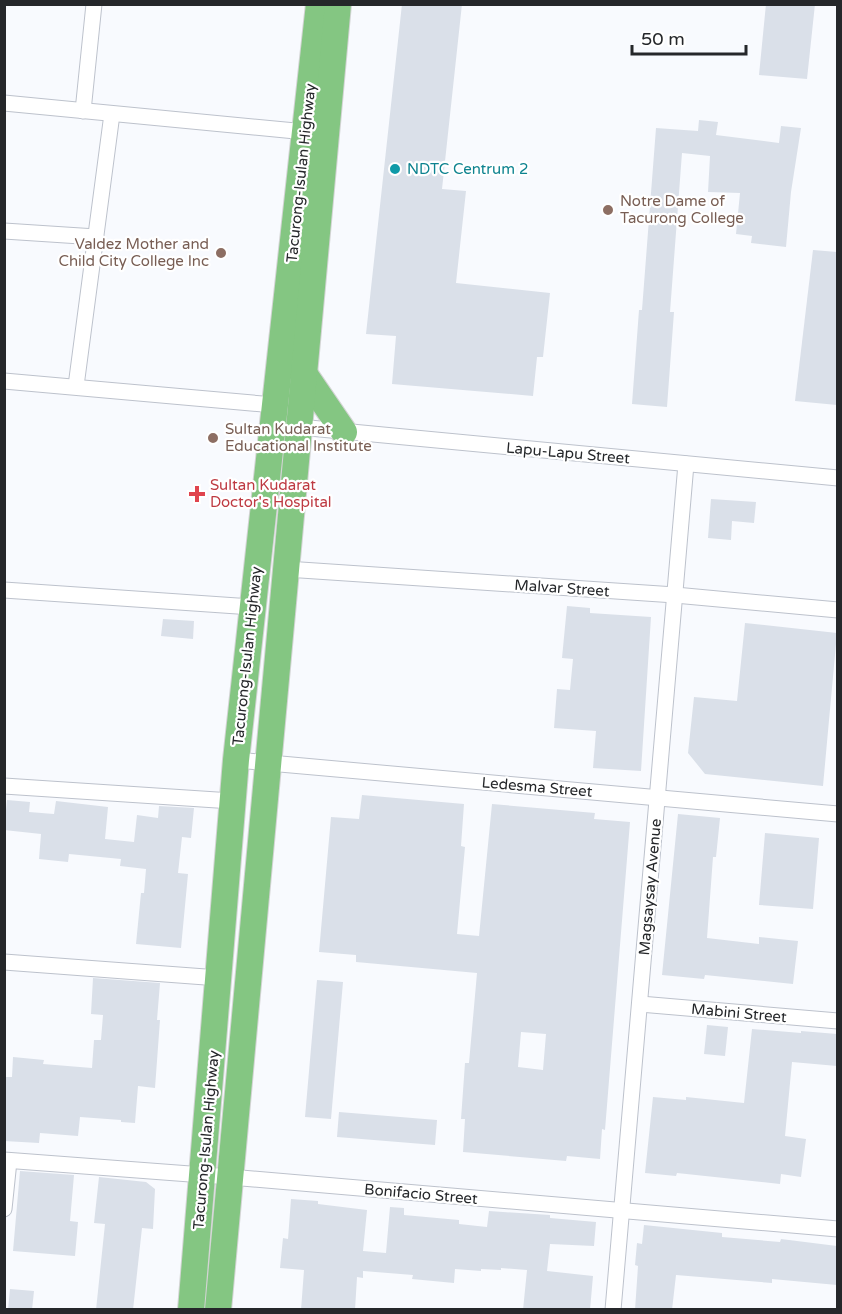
<svg xmlns="http://www.w3.org/2000/svg" width="842" height="1314" font-family="'Varela Round',sans-serif">
<style>
.building{fill:#dae0e9;fill-rule:evenodd}
.lines{fill:none;stroke-linecap:round;stroke-linejoin:round}
.minor-casing{stroke:#bdc2cc;stroke-width:17}
.trunk-casing{stroke:#d3d4d4;stroke-width:28}
.minor{stroke:#fff;stroke-width:15}
.trunk{stroke:#84c682;stroke-width:26}
.culture-dot{fill:#0f9aa8;stroke:#fff;stroke-width:2}
.education-dot{fill:#8d6e63;stroke:#fff;stroke-width:2}
.health-dot{fill:#e0444e;stroke:#fff;stroke-width:2}
.labels{text-anchor:middle;stroke-width:4.5;stroke-linejoin:round;paint-order:stroke}
.culture-label{font-size:15px;fill:#0d838f;stroke:#fff;text-anchor:start}
.street-label{font-size:15px;fill:#25272a;stroke:#fff}
.education-label{font-size:15px;fill:#785e54;stroke:#fff;text-anchor:start}
.health-label{font-size:15px;fill:#be3a42;stroke:#fff;text-anchor:start}
</style>
<rect width="100%" height="100%" fill="#f8fafe"/>
<g class="building">
<path d="M 402,4 L 462,4 L 442,189 L 466,191 L 456,283 L 550,293 L 543,357 L 537,357 L 533,396 L 392,384 L 396,336 L 366,334 Z"/>
<path d="M 766,4 L 815,4 L 807,79 L 759,75 Z"/>
<path d="M 699,120 L 718,122 L 716,135 L 779,143 L 781,126 L 801,128 L 791,192 L 786,247 L 751,243 L 752,236 L 736,234 L 740,193 L 708,192 L 710,156 L 682,153 L 670,312 L 674,312 L 667,407 L 632,404 L 639,310 L 642,310 L 656,128 L 698,131 Z"/>
<path d="M 813,250 L 837,252 L 837,405 L 795,401 Z"/>
<path d="M 711,499 L 756,502 L 754,523 L 732,521 L 731,540 L 708,538 Z"/>
<path d="M 567,606 L 590,608 L 590,613 L 651,617 L 641,771 L 593,768 L 596,731 L 554,728 L 557,689 L 570,690 L 573,659 L 562,658 Z"/>
<path d="M 163,619 L 194,621 L 193,639 L 161,636 Z"/>
<path d="M 745,623 L 837,633 L 823,786 L 705,774 L 688,753 L 694,697 L 737,701 Z"/>
<path d="M 362,795 L 464,804 L 461,846 L 465,847 L 457,934 L 479,936 L 492,804 L 595,813 L 594,819 L 630,822 L 605,1130 L 602,1129 L 600,1159 L 567,1156 L 566,1161 L 463,1152 L 465,1119 L 461,1119 L 465,1063 L 469,1063 L 477,973 L 356,962 L 356,955 L 319,952 L 331,817 L 359,819 ZM 521,1032 L 546,1034 L 543,1070 L 518,1067 Z"/>
<path d="M 7,800 L 30,802 L 29,812 L 54,814 L 56,801 L 108,807 L 105,839 L 134,842 L 137,815 L 158,818 L 159,806 L 194,808 L 191,838 L 182,837 L 178,873 L 188,874 L 181,948 L 136,944 L 141,893 L 144,893 L 146,869 L 120,866 L 121,859 L 69,854 L 68,862 L 39,859 L 41,834 L 4,830 Z"/>
<path d="M 678,814 L 720,818 L 716,857 L 713,857 L 707,938 L 759,944 L 759,937 L 798,941 L 793,984 L 705,975 L 704,979 L 662,975 Z"/>
<path d="M 765,833 L 819,838 L 813,909 L 759,905 Z"/>
<path d="M 93,978 L 160,983 L 157,1020 L 160,1020 L 155,1088 L 138,1086 L 135,1123 L 121,1122 L 121,1120 L 80,1117 L 78,1136 L 40,1133 L 39,1143 L 4,1141 L 4,1077 L 12,1077 L 13,1057 L 44,1060 L 43,1064 L 92,1068 L 94,1040 L 101,1040 L 103,1015 L 91,1014 Z"/>
<path d="M 317,980 L 343,982 L 331,1119 L 305,1117 Z"/>
<path d="M 707,1025 L 728,1027 L 725,1056 L 704,1054 Z"/>
<path d="M 752,1029 L 801,1033 L 801,1031 L 837,1034 L 837,1066 L 792,1062 L 785,1136 L 806,1139 L 801,1177 L 781,1174 L 780,1184 L 677,1173 L 676,1176 L 645,1173 L 653,1097 L 686,1100 L 686,1097 L 744,1103 Z"/>
<path d="M 339,1112 L 437,1120 L 435,1145 L 337,1137 Z"/>
<path d="M 20,1171 L 74,1175 L 70,1221 L 78,1222 L 75,1256 L 13,1251 Z"/>
<path d="M 99,1177 L 146,1182 L 155,1189 L 153,1229 L 142,1228 L 133,1310 L 96,1310 L 105,1224 L 94,1223 Z"/>
<path d="M 291,1199 L 318,1201 L 318,1204 L 367,1210 L 363,1251 L 386,1253 L 390,1207 L 404,1208 L 404,1215 L 459,1220 L 459,1224 L 487,1227 L 489,1211 L 550,1215 L 550,1218 L 596,1222 L 594,1246 L 550,1244 L 547,1271 L 593,1276 L 590,1310 L 523,1310 L 527,1270 L 501,1268 L 501,1270 L 481,1269 L 481,1271 L 455,1269 L 454,1283 L 412,1279 L 413,1275 L 363,1271 L 363,1278 L 357,1277 L 355,1310 L 301,1310 L 304,1270 L 280,1268 L 283,1238 L 288,1239 Z"/>
<path d="M 644,1225 L 722,1233 L 722,1237 L 780,1242 L 781,1239 L 837,1246 L 837,1285 L 772,1279 L 772,1283 L 676,1275 L 672,1310 L 635,1310 L 638,1266 L 635,1265 L 637,1243 L 642,1244 Z"/>
<path d="M 10,1289 L 34,1291 L 32,1310 L 8,1310 Z"/>
</g>
<g class="lines">
<g class="minor-casing">
<g id="minor">
<path d="M 4,103 L 306,132"/>
<path d="M 83,111 L 94,4"/>
<path d="M 4,231 L 96,237"/>
<path d="M 4,381 L 274,405"/>
<path d="M 76,386 L 112,114"/>
<path d="M 299,427 L 838,478"/>
<path d="M 286,569 L 675,595 L 838,610"/>
<path d="M 4,590 L 252,607"/>
<path d="M 236,760 L 838,814"/>
<path d="M 4,786 L 232,801"/>
<path d="M 4,962 L 219,978"/>
<path d="M 640,1004 L 838,1021"/>
<path d="M 4,1160 L 230,1177 L 838,1229"/>
<path d="M 4,1209 L 9,1161"/>
<path d="M 613,1310 L 686,464"/>
</g>
</g>
<g class="trunk-casing">
<g id="trunk">
<path d="M 303,372 L 344,432"/>
<path d="M 191,1310 L 236,760 L 319,4"/>
<path d="M 218,1310 L 338,4"/>
</g>
</g>
<use href="#minor" class="minor"/>
<use href="#trunk" class="trunk"/>
</g>
<circle class="culture-dot" cx="395" cy="169" r="6"/>
<g class="education-dot">
<circle cx="608" cy="210" r="6"/>
<circle cx="221" cy="253" r="6"/>
<circle cx="213" cy="438" r="6"/>
</g>
<path class="health-dot" d="M194 485h6v6h6v6h-6v6h-6v-6h-6v-6h6z"/>
<g class="labels">
<g class="culture-label">
<text x="407" y="174">NDTC Centrum 2</text>
</g>
<g class="street-label">
<text transform="translate(301 173) rotate(-84)" y="5">Tacurong-Isulan Highway</text>
<text transform="translate(568 453) rotate(5)" y="5">Lapu-Lapu Street</text>
<text transform="translate(562 588) rotate(4)" y="5">Malvar Street</text>
<text transform="translate(247 656) rotate(-84)" y="5">Tacurong-Isulan Highway</text>
<text transform="translate(537 787) rotate(5)" y="5">Ledesma Street</text>
<text transform="translate(650 887) rotate(-85)" y="5">Magsaysay Avenue</text>
<text transform="translate(739 1013) rotate(5)" y="5">Mabini Street</text>
<text transform="translate(206 1140) rotate(-85)" y="5">Tacurong-Isulan Highway</text>
<text transform="translate(421 1194) rotate(5)" y="5">Bonifacio Street</text>
</g>
<g class="education-label">
<text x="620" y="206">Notre Dame of<tspan x="620" dy="17">Tacurong College</tspan></text>
<text x="209" y="249" text-anchor="end">Valdez Mother and<tspan x="209" dy="17">Child City College Inc</tspan></text>
<text x="225" y="434">Sultan Kudarat<tspan x="225" dy="17">Educational Institute</tspan></text>
</g>
<g class="health-label">
<text x="210" y="490">Sultan Kudarat<tspan x="210" dy="17">Doctor's Hospital</tspan></text>
</g>
</g>
<rect width="842" height="1314" fill="none" stroke="#25272a" stroke-width="12"/>
<path d="M632 45v9h114v-9" fill="none" stroke="#25272a" stroke-width="3"/>
<text x="641" y="45" font-size="18" fill="#25272a" stroke="#ffffff" stroke-width="4.5" paint-order="stroke">50 m</text>
</svg>
